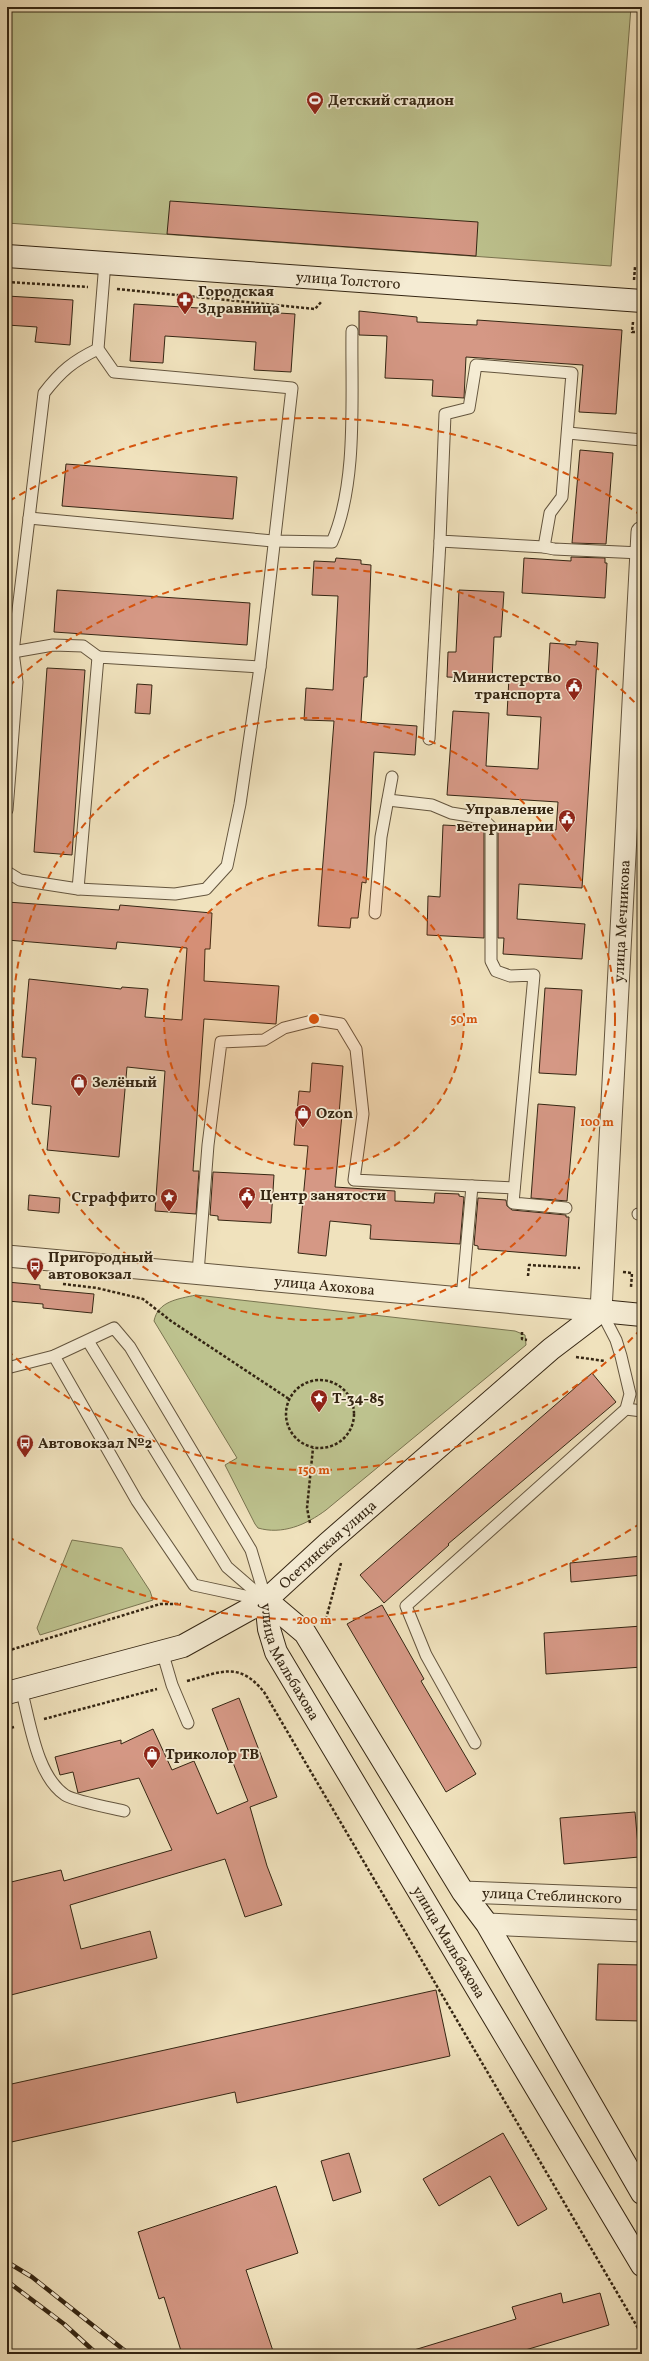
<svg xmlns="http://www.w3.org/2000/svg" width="649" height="2361" font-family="Vollkorn,serif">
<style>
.green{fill:#bdc28e;stroke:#797450}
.building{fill:#d59885;stroke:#352613}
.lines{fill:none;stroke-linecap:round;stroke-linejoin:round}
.lane-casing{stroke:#64553e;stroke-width:13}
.street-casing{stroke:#64553e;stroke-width:23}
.secondary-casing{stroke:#352613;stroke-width:24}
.path{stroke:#352613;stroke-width:2.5;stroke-dasharray:3 2;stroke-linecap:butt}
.lane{stroke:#f5ecd4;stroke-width:11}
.street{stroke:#f5ecd4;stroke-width:21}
.secondary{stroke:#f5ecd4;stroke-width:22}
.rail-casing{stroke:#352613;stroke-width:4.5}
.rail{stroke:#f5ecd4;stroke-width:3;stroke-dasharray:9;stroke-linecap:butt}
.ring{fill:none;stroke:#d6540d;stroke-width:2;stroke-dasharray:7 5}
.labels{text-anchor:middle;stroke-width:3.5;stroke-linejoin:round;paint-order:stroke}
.poi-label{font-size:15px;font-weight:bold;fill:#352613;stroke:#f5ecd4;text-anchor:start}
.street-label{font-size:15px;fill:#352613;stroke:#f5ecd4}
.centre{fill:#d6540d;stroke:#f5ecd4;stroke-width:2}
.ring-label{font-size:12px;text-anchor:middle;font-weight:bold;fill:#d6540d;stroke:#f5ecd4;stroke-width:3.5;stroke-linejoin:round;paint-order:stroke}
</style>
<rect width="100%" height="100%" fill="#f0e2bd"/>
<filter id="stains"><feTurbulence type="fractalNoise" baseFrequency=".005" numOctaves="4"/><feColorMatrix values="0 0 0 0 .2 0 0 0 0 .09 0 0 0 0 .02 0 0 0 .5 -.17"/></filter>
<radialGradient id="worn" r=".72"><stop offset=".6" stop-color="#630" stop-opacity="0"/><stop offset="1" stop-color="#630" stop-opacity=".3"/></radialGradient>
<g class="green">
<path d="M 7,7 L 631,7 L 611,266 L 7,223 Z"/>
<path d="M 196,1295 L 515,1331 L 525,1335 L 526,1345 L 326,1510 C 306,1525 282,1535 258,1528 L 255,1524 L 225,1465 L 237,1458 L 154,1321 C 158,1301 178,1299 196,1295 Z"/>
<path d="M 72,1540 L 122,1548 L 150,1591 L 153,1600 L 40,1635 L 37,1628 Z"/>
</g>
<g class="building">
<path d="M 170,201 L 478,222 L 476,256 L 167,234 Z"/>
<path d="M 7,296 L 73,300 L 70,345 L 35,342 L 37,327 L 7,325 Z"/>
<path d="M 134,304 L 295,314 L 291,372 L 254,370 L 256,342 L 165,336 L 163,363 L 130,361 Z"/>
<path d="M 359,311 L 417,317 L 417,322 L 477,325 L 477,320 L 622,330 L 616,414 L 579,412 L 583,365 L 466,357 L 464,398 L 432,396 L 433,380 L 385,378 L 387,336 L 359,335 Z"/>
<path d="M 580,450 L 613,453 L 606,544 L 572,543 Z"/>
<path d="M 66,464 L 237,477 L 233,519 L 62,506 Z"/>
<path d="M 571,557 L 605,558 L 605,563 L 607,563 L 605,598 L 522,593 L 524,558 L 571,561 Z"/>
<path d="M 336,558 L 361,560 L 361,564 L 371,565 L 367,677 L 364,677 L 361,722 L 417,726 L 415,755 L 374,752 L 366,883 L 362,882 L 358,918 L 351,918 L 350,928 L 318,926 L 334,721 L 304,720 L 306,688 L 333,690 L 338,596 L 312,595 L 314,561 L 335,562 Z"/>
<path d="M 57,590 L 250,603 L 247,645 L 54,632 Z"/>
<path d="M 459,590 L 504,592 L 501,637 L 494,637 L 492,679 L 447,677 L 448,652 L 456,652 Z"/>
<path d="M 576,641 L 598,643 L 582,888 L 519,884 L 517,919 L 585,924 L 582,959 L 503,954 L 504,938 L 498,938 L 498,828 L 556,830 L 558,802 L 447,795 L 453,711 L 489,713 L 486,766 L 538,769 L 541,717 L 507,715 L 509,677 L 548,678 L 550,643 L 576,645 Z"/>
<path d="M 47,668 L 85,670 L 72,855 L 34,852 Z"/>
<path d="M 137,684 L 152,685 L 150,714 L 135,713 Z"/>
<path d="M 443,825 L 481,827 L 484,830 L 484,938 L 427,935 L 428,896 L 440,897 Z"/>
<path d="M 7,902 L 119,910 L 120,905 L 212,913 L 210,949 L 205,949 L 204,981 L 279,986 L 276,1024 L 204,1019 L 193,1171 L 199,1171 L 196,1214 L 155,1211 L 165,1071 L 127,1067 L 119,1157 L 47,1150 L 51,1106 L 32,1104 L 36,1058 L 22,1057 L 29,979 L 121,989 L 122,987 L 148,989 L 145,1017 L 182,1020 L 187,948 L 117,942 L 116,949 L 7,940 Z"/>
<path d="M 545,988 L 582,990 L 576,1075 L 539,1073 Z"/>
<path d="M 312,1063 L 343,1066 L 339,1114 L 342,1115 L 335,1187 L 395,1191 L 395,1201 L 415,1202 L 434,1203 L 435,1193 L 459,1194 L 459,1196 L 464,1197 L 460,1244 L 370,1239 L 371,1225 L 330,1221 L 326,1256 L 298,1253 L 308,1146 L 294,1145 L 299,1091 L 310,1092 Z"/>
<path d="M 538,1104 L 575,1107 L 567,1201 L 531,1198 Z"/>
<path d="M 213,1172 L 274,1175 L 271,1223 L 218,1220 L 218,1216 L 210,1215 Z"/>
<path d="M 29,1195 L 60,1198 L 59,1213 L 28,1210 Z"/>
<path d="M 478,1198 L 506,1200 L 507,1206 L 512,1210 L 566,1215 L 566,1217 L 569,1217 L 566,1256 L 478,1249 L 478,1246 L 474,1245 Z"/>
<path d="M 7,1282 L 40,1285 L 40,1289 L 94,1294 L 92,1313 L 43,1308 L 43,1304 L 7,1301 Z"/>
<path d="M 592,1373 L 616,1402 L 448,1544 L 449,1545 L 384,1603 L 360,1575 Z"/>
<path d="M 642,1556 L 642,1575 L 571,1582 L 570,1563 Z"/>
<path d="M 382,1605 L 424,1679 L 421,1681 L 476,1774 L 446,1792 L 347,1624 Z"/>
<path d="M 642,1626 L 642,1667 L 546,1674 L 544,1633 Z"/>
<path d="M 239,1698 L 277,1797 L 250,1807 L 267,1866 L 282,1905 L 245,1917 L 225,1859 L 70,1905 L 81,1949 L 150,1931 L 157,1958 L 7,1996 L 7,1883 L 61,1870 L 64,1881 L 172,1850 L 139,1778 L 78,1793 L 73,1772 L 60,1775 L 55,1757 L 121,1740 L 121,1744 L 153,1729 L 172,1770 L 194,1761 L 217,1814 L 248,1801 L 212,1709 Z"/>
<path d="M 635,1812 L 639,1857 L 564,1864 L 560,1818 Z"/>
<path d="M 598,1964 L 642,1965 L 642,2021 L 596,2020 Z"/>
<path d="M 436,1990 L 450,2056 L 237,2103 L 235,2092 L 7,2143 L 7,2085 Z"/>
<path d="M 503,2133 L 547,2209 L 518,2226 L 490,2176 L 439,2206 L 423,2179 Z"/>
<path d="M 349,2153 L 361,2192 L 333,2201 L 321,2161 Z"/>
<path d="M 276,2186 L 298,2253 L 246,2270 L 274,2354 L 182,2354 L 164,2297 L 159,2299 L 138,2232 Z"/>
<path d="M 561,2293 L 563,2303 L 600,2293 L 609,2325 L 512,2354 L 415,2354 L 414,2350 L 516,2319 L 512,2307 Z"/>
</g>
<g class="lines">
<g class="lane-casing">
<g id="lane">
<path d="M 476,365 L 572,373 L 562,497 L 550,513 L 544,547 L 440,541 L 445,414 L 469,408 Z"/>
<path d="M 568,433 L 642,440"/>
<path d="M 29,518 L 273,541 L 332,542 C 358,483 351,395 352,331"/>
<path d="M 544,547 L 554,549 L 641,553"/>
<path d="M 13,652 L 53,645 L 83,646 L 98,657"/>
<path d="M 429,739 L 440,541"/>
<path d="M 388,800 L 432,805 L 451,813 L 482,818 L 491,827 L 491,961 L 496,971 L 510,976 L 534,975 L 513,1203 L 566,1208"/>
<path d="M 7,810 L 17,682 L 13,652 L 44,393 C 61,371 73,361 98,349"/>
<path d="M 7,872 L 20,880 L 78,889 L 175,894 L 206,889 L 227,866 L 240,804 L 260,667 L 292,388 L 114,372 L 98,349 L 105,262"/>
<path d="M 78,889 L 98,657 L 260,667"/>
<path d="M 375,913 L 381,837 L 392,777"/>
<path d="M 638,1214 L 642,1214"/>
<path d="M 198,1273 L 208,1145 L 221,1042 L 264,1040 L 284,1028 L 316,1020 L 341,1024 L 356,1049 L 363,1114 L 354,1180 L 472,1186"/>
<path d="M 462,1298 L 472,1186 L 514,1188"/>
<path d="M 88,1341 L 227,1567 L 264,1599"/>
<path d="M 54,1356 L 137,1501 L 194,1585 L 264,1600"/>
<path d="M 7,1368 L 54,1356 L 114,1328 L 130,1347 L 251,1550 L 266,1600"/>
<path d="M 626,1409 L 642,1411"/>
<path d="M 162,1651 L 172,1685 L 188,1723"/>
<path d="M 21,1689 C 30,1721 36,1775 65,1795 C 74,1801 111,1808 124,1811"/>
<path d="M 475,1743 L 426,1655 L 406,1606 L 626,1409 L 630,1394 L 621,1356 L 616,1340 L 601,1311"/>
</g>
</g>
<g class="street-casing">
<g id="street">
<path id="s1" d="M 7,1256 L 601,1311 L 642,532"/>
<path id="s2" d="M 463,1892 L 642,1899"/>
<path d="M 487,1924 L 642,1931"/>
</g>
</g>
<g class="secondary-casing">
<g id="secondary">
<path id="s3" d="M 7,256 L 642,301"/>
<path id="s4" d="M 266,1600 L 269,1629 L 276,1652 L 642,2265"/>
<path d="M 266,1600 L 305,1633 L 463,1892 L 487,1924 L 642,2193"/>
<path id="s5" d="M 7,1693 L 183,1646 L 266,1600 L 327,1544 L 551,1349 L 601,1311 L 642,1315"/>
</g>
</g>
<g class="path">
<path d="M 634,280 L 635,267 L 642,267"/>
<path d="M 7,282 L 88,287"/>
<path d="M 117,289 L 315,309 L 322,301"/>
<path d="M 633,322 L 632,332 L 639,332"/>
<path d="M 623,1272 L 632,1273 L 631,1287"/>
<path d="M 528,1276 L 529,1265 L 580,1268"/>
<path d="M 63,1284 L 97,1288 L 143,1299 L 171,1321 L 289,1399"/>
<path d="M 522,1332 L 522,1339 L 527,1340"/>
<path d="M 576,1357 L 605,1361"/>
<circle cx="320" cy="1414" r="34"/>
<path d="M 310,1523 L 307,1508 L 313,1448"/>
<path d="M 326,1619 L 341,1563"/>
<path d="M 7,1651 L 160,1604 L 181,1604"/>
<path d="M 187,1681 C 221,1672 239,1661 264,1692 L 642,2335"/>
<path d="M 44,1719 L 157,1689"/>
<path d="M 7,1729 L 14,1727"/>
</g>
<use href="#lane" class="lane"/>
<use href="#street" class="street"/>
<use href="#secondary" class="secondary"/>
<g class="rail-casing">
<g id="rail">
<path d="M 7,2262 L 32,2277 L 129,2354"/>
<path d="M 7,2281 L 64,2324 L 97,2354"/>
</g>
</g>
<use href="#rail" class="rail"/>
</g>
<circle cx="314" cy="1019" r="150" fill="#d6540d" fill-opacity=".12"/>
<g class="ring">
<circle cx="314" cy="1019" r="150"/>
<circle cx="314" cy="1019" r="301"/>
<path d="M641 1329A451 451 0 0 1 9 1352M9 686A451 451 0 0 1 641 709"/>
<path d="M641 1523A601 601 0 0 1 9 1537M9 501A601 601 0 0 1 641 515"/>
</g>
<defs>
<g id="stadium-pin" transform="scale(0.9)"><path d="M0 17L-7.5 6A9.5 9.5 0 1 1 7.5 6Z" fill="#8f2418" stroke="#f5ecd4"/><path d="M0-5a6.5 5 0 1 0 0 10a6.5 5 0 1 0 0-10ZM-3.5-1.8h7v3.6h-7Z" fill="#fff"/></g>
<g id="pharmacy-pin" transform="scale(0.9)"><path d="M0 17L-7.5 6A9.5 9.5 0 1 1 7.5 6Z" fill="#8f2418" stroke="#f5ecd4"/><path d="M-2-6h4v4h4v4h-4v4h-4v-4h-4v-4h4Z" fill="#fff"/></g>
<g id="civic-pin" transform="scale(0.9)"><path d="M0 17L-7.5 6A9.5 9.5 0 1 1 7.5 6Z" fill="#8f2418" stroke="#f5ecd4"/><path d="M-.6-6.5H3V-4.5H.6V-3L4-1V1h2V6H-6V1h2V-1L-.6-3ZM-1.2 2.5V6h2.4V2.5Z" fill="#fff"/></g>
<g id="shop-pin" transform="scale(0.9)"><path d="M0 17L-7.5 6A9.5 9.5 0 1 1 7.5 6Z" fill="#8f2418" stroke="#f5ecd4"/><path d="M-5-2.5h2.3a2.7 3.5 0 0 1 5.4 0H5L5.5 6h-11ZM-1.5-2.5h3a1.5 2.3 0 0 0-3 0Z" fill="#fff"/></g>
<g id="sight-pin" transform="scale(0.9)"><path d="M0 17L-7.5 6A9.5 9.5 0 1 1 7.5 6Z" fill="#8f2418" stroke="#f5ecd4"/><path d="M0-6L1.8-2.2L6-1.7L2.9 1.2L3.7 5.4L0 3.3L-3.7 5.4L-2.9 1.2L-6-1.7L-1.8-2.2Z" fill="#fff"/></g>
<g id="bus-pin" transform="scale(0.9)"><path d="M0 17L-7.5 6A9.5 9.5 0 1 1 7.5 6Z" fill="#8f2418" stroke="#f5ecd4"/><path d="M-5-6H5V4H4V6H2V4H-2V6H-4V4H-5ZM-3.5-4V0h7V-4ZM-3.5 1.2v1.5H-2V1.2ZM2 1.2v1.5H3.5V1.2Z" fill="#fff"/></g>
</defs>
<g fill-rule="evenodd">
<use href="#stadium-pin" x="315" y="100"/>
<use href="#pharmacy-pin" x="185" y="300"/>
<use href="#civic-pin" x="574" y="686"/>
<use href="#civic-pin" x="567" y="818"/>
<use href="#shop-pin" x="79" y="1082"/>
<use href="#shop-pin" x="303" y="1113"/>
<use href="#civic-pin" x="247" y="1195"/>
<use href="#sight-pin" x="169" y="1197"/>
<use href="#bus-pin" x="35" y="1266"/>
<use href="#sight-pin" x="319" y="1398"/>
<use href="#bus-pin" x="25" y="1443"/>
<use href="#shop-pin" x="152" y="1754"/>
</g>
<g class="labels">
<g class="poi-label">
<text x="328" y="105">Детский стадион</text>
<text x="198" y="296">Городская<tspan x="198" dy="17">Здравница</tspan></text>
<text x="561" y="682" text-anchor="end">Министерство<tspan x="561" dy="17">транспорта</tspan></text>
<text x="554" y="814" text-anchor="end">Управление<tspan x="554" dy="17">ветеринарии</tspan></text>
<text x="92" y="1087">Зелёный</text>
<text x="316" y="1118">Ozon</text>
<text x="260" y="1200">Центр занятости</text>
<text x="156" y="1202" text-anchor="end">Сграффито</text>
<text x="48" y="1262">Пригородный<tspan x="48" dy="17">автовокзал</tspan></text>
<text x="332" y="1403">Т-34-85</text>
<text x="38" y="1448">Автовокзал №2</text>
<text x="165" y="1759">Триколор ТВ</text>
</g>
<g class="street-label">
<text dy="5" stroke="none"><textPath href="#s3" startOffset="342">улица Толстого</textPath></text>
<text dy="5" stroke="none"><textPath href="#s1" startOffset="987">улица Мечникова</textPath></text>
<text dy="5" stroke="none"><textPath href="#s1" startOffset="319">улица Ахохова</textPath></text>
<text dy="5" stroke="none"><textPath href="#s5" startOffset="360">Осетинская улица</textPath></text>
<text dy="5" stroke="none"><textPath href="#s4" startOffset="67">улица Мальбахова</textPath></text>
<text dy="5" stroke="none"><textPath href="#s2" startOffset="89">улица Стеблинского</textPath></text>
<text dy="5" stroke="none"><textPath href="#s4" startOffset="391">улица Мальбахова</textPath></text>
</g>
</g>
<circle cx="314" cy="1019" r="6" class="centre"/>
<g class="ring-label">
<text x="464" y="1023">50 m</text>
<text x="597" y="1126">100 m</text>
<text x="314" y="1474">150 m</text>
<text x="314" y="1624">200 m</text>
</g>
<rect width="649" height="2361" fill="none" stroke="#f0e2bd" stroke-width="24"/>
<rect x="8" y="8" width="633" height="2345" fill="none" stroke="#352613" stroke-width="2"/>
<rect x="12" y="12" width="625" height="2337" fill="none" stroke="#352613"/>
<rect width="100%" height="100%" filter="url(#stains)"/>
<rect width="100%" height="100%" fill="url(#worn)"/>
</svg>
